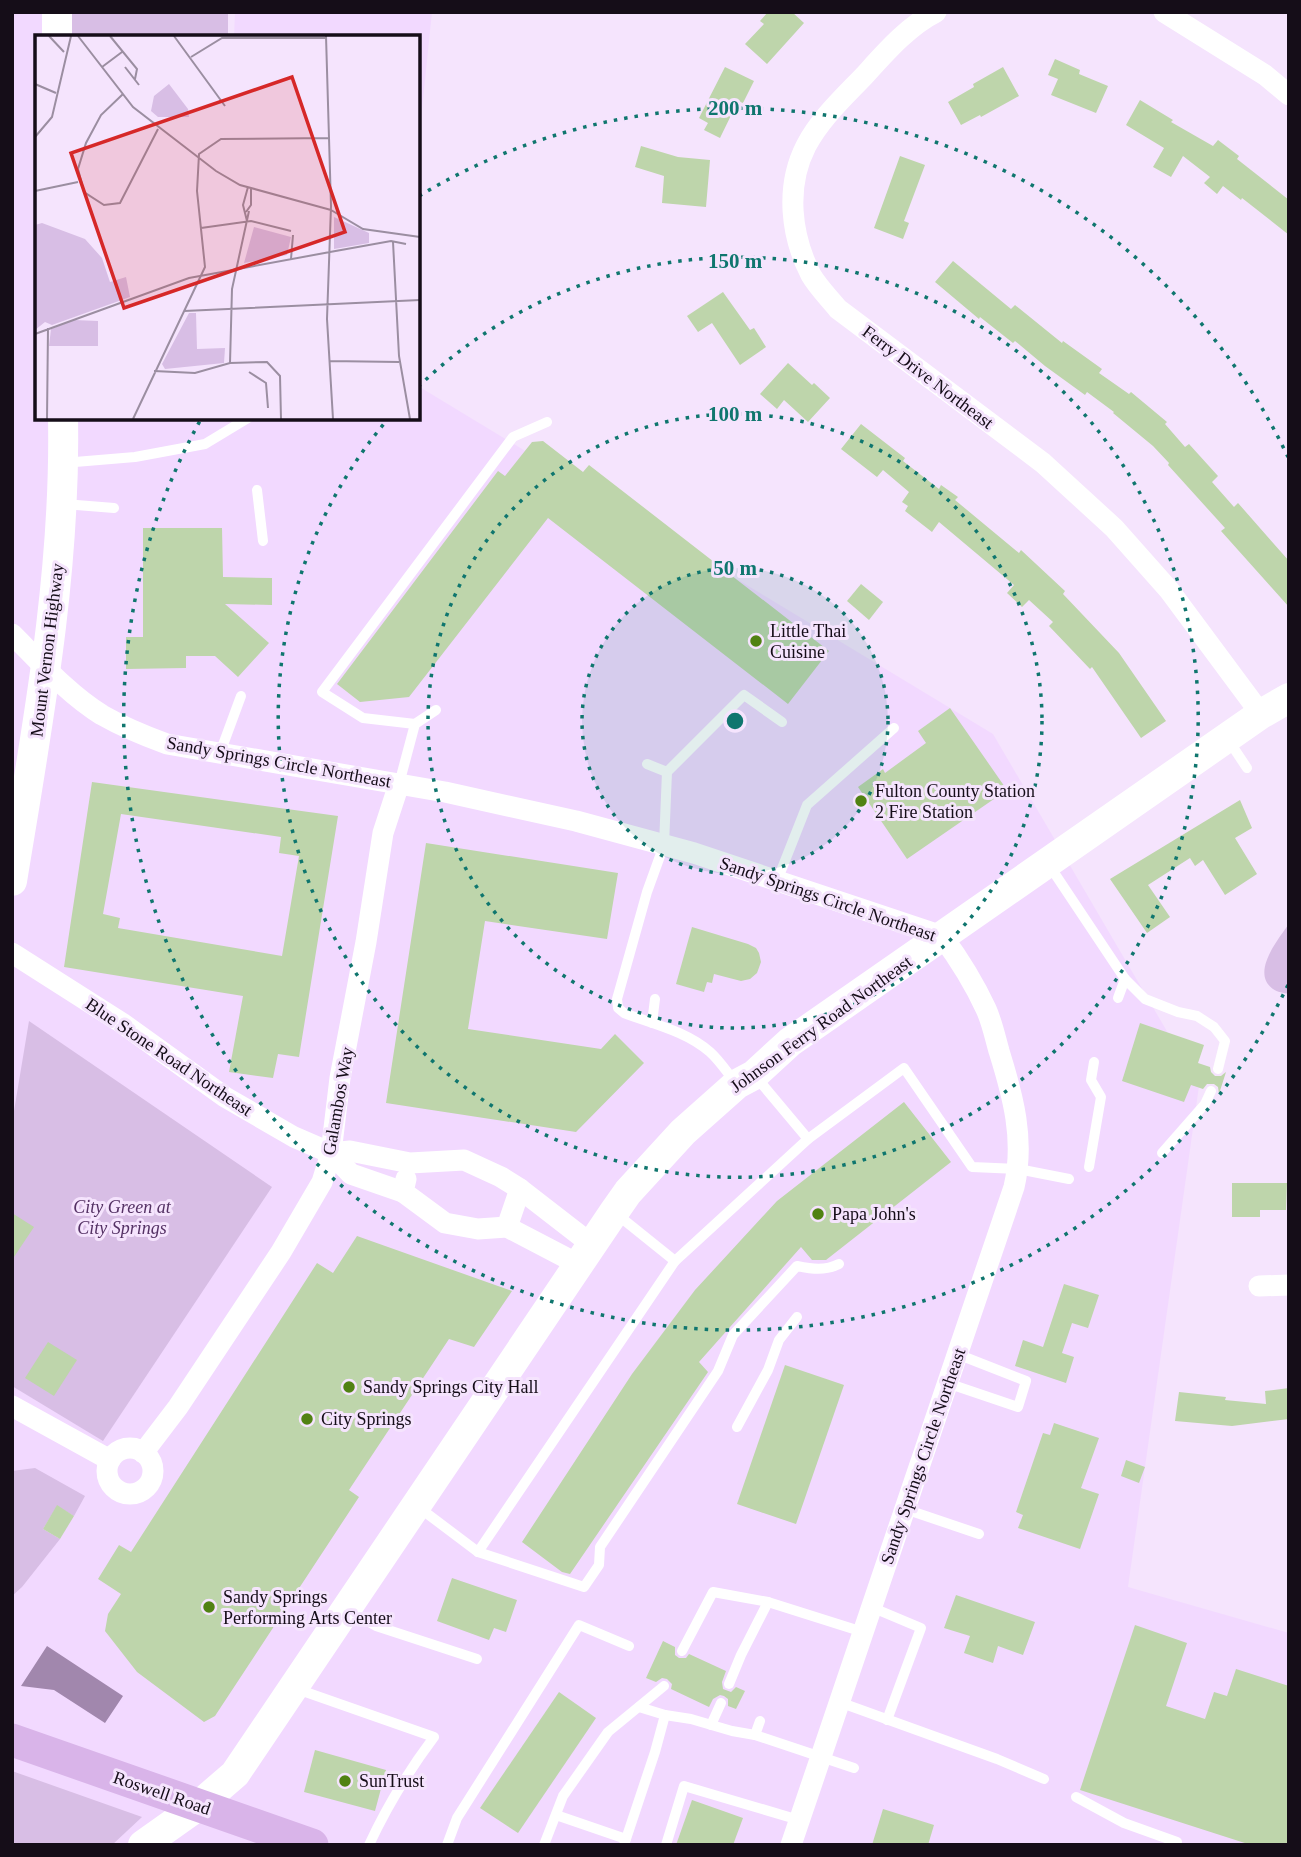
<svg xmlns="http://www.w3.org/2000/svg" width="1301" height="1857" font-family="'Times New Roman',serif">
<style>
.built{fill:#f2d9ff}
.green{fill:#d8bee5}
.water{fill:#a187ad}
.building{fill:#bed5ab;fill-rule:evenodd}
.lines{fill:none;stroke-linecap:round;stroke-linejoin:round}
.lane{stroke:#fff;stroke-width:10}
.street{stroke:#fff;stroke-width:21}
.secondary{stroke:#fff;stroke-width:30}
.primary{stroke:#d9b4e9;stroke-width:33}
.ring{fill:none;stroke:#0f766e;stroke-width:3.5;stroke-dasharray:3.5 7}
.poi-dot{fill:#518213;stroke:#f5e4fd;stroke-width:2.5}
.labels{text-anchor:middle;stroke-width:6;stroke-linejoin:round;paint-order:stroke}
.street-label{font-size:18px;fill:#150d18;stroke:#f5e4fd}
.poi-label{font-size:18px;fill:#150d18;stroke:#f5e4fd;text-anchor:start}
.park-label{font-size:18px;font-style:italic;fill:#543164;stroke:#f5e4fd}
.inset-road{fill:none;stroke:#9b8ea1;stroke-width:2}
.view{fill:#d62828;fill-opacity:0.15;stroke:#d62828;stroke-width:3.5}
.inset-edge{fill:none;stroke:#150d18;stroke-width:3.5}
.centre{fill:#0f766e;stroke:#f5e4fd;stroke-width:3.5}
.ring-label{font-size:21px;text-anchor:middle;font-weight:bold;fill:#0f766e;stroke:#f5e4fd;stroke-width:6;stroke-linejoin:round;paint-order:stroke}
</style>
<rect width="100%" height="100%" fill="#f5e4fd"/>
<g class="built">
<path d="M 12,12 L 42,12 L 42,37 L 37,37 L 37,418 L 418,418 L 418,386 L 993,734 L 1199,1086 L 1128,1587 L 1289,1633 L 1289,1845 L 12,1845 Z"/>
<path d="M 235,12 L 432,12 L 418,148 L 418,37 L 234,37 Z"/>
</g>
<g class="green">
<rect x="66" y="12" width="162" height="25"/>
<path d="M 1289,924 L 1289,994 C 1284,993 1277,992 1273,989 C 1250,973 1279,938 1289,924 Z"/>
<path d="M 29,1021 L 272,1187 L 103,1441 L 12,1386 L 12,1123 Z"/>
<path d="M 35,1468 L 85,1496 L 74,1516 L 57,1506 L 43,1529 L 60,1539 L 22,1587 L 12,1596 L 12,1471 Z"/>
<path d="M 12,1771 L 142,1817 L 112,1845 L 12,1845 Z"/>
</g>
<path class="water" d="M 47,1646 L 123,1696 L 105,1723 L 54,1690 L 21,1686 Z"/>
<g class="building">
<path d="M 768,12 L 792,12 L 804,23 L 767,64 L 745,44 L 764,24 L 760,21 Z"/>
<path d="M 1055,59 L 1080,70 L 1079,74 L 1108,86 L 1096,113 L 1051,95 L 1058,79 L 1048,75 Z"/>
<path d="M 725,67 L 754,81 L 743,103 L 738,101 L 720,138 L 704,130 L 708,123 L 699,118 Z"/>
<path d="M 1003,67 L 1019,96 L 981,117 L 980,115 L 961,125 L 948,102 L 974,87 L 973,84 Z"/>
<path d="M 1140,100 L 1173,120 L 1171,122 L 1213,146 L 1218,140 L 1239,156 L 1237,159 L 1289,200 L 1289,235 L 1242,198 L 1241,200 L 1223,186 L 1217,194 L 1204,183 L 1210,177 L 1183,156 L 1171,177 L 1153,167 L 1164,148 L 1126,125 Z"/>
<path d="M 641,146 L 678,157 L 710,160 L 706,207 L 662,203 L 664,176 L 635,167 Z"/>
<path d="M 900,156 L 925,165 L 904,221 L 909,223 L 903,239 L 874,228 Z"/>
<path d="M 953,261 L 1011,309 L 1015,305 L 1062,343 L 1063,341 L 1102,369 L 1099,373 L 1129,394 L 1131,392 L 1167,422 L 1165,424 L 1185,447 L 1189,444 L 1218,476 L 1212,482 L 1234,507 L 1238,503 L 1289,561 L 1289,607 L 1221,531 L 1225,528 L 1168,465 L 1169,463 L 1153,446 L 1113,413 L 1114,412 L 1087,392 L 1085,395 L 1045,366 L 1015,341 L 1013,343 L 980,317 L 979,319 L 935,282 Z"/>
<path d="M 723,292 L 750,330 L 754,328 L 766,347 L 740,365 L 712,323 L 698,332 L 687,316 Z"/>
<path d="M 788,363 L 812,385 L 814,383 L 830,398 L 808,422 L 784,400 L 777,409 L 760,394 Z"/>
<path d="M 861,424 L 905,458 L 903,461 L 939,489 L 941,485 L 958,497 L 955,500 L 1019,553 L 1021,550 L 1065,591 L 1063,594 L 1119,653 L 1166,721 L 1141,738 L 1092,667 L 1090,669 L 1049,626 L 1053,622 L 1029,600 L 1022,607 L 1007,593 L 1014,585 L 939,522 L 932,532 L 905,511 L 908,506 L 902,502 L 909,492 L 883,470 L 877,477 L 841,449 Z"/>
<path d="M 543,441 L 583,472 L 589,465 L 829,651 L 788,704 L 548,518 L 409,697 L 360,702 L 337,684 L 498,471 L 505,476 L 532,442 Z"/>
<path d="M 143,528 L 222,528 L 223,577 L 272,578 L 272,605 L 225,604 L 269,643 L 238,677 L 215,656 L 186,656 L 186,668 L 126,669 L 126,637 L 143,637 Z"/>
<path d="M 861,584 L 883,602 L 869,620 L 847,601 Z"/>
<path d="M 950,708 L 1007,790 L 907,859 L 858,787 L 883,769 L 885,773 L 926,743 L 918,731 Z"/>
<path d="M 92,782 L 338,816 L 299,1057 L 278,1054 L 273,1078 L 229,1072 L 243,996 L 64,967 ZM 121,814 L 281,837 L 279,853 L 299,856 L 282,956 L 118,928 L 120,918 L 103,914 Z"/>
<path d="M 1240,800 L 1252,828 L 1235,838 L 1257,874 L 1225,895 L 1203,860 L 1195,866 L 1190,858 L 1148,885 L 1170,917 L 1147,933 L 1110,879 Z"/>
<path d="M 426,843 L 618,873 L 607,939 L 485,921 L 468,1029 L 601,1049 L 615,1034 L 644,1063 L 576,1132 L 386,1103 Z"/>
<path d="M 692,927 L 748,944 L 756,948 L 759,953 L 761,962 L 757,973 L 750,979 L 741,981 L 714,974 L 712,983 L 707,982 L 704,992 L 676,984 Z"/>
<path d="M 1140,1023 L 1204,1045 L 1198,1063 L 1210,1067 L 1211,1072 L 1215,1076 L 1221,1076 L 1226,1072 L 1219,1094 L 1218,1087 L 1214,1084 L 1207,1084 L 1203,1089 L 1191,1085 L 1184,1102 L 1122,1081 Z"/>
<path d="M 904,1102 L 951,1162 L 826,1260 L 812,1260 L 801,1247 L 699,1362 L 708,1372 L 570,1574 L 562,1572 L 522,1542 L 632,1374 L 695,1290 L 777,1201 Z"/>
<path d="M 1232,1183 L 1287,1183 L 1286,1210 L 1260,1210 L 1260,1217 L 1232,1217 Z"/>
<path d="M 12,1213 L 34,1227 L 12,1260 Z"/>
<path d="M 357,1236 L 512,1291 L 474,1347 L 449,1339 L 349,1490 L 359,1497 L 215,1716 L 204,1722 L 137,1672 L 105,1631 L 108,1614 L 121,1594 L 98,1579 L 119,1545 L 131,1552 L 317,1263 L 333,1273 Z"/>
<path d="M 1064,1284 L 1099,1295 L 1088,1328 L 1072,1323 L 1062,1353 L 1074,1357 L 1066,1383 L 1015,1366 L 1023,1340 L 1043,1347 Z"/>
<path d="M 48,1342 L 77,1360 L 54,1396 L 25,1378 Z"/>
<path d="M 785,1365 L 844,1385 L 796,1524 L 737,1504 Z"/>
<path d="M 1289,1388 L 1289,1419 L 1232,1426 L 1175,1421 L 1179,1392 L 1226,1397 L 1225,1400 L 1266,1404 L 1265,1391 Z"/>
<path d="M 1054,1423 L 1099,1438 L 1081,1488 L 1099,1494 L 1080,1549 L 1018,1528 L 1023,1515 L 1016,1512 L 1043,1433 L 1050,1435 Z"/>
<path d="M 1126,1460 L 1145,1467 L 1139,1483 L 1121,1476 Z"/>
<path d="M 57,1505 L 74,1516 L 60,1539 L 43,1529 Z"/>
<path d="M 452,1578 L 517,1600 L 506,1632 L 494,1628 L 489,1640 L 437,1621 Z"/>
<path d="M 956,1595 L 1035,1622 L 1023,1655 L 998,1646 L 993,1663 L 964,1653 L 970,1636 L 944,1628 Z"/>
<path d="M 1135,1625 L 1187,1643 L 1166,1706 L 1205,1719 L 1214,1692 L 1227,1696 L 1236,1669 L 1289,1686 L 1289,1845 L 1251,1845 L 1080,1790 Z"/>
<path d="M 663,1641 L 675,1647 L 675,1655 L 679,1658 L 686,1658 L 689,1654 L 726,1671 L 722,1682 L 723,1689 L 731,1692 L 736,1687 L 745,1691 L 736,1709 L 728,1706 L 728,1699 L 724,1696 L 720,1695 L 713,1699 L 709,1707 L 671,1689 L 672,1684 L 667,1679 L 662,1678 L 656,1682 L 646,1678 Z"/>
<path d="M 559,1692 L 596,1718 L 518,1833 L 480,1808 Z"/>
<path d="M 315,1750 L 386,1770 L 375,1811 L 304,1792 Z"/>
<path d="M 692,1800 L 743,1818 L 733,1845 L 676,1845 Z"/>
<path d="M 883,1809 L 934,1825 L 928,1845 L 872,1845 Z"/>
</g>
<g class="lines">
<g class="lane">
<path d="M 63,463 L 135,457 L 205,444 L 248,418"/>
<path d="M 257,490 L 263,541"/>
<path d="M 64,504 L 114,508"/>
<path d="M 415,724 L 363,718 L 322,692 L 513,437 L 547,422"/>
<path d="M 1229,741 L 1247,768"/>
<path d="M 220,753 L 241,696"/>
<path d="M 647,764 L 667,772"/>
<path d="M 399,784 L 415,724 L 436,710"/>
<path d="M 1049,865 L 1125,979 L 1145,999 L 1178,1012 L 1197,1016 L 1214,1027 L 1225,1041 L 1218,1069"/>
<path d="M 777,881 L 807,805 L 894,728"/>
<path d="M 1118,998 L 1125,979"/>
<path d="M 652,1023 L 655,999"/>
<path d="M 756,1077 L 808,1139"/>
<path d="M 735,1082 C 727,1072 719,1060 710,1052 C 686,1031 653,1024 624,1013 L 618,1008 L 617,999 L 647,892 L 664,845 L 667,772 L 744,695 L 782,722"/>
<path d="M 1162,1153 L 1205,1104 L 1211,1091"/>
<path d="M 1089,1167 L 1101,1097 L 1091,1080 L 1094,1062"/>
<path d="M 614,1212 L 675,1261"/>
<path d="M 947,1383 L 1018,1407 L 1026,1381 L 957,1354"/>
<path d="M 737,1427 L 768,1370 L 779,1340 L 797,1317"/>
<path d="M 417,1506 L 478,1552 L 584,1587 L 599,1565 L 600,1547 L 718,1371 L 733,1335 L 797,1266 C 812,1269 825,1271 839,1264"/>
<path d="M 905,1509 L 979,1534"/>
<path d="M 478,1552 L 675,1261 L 808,1139 L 904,1068 L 972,1167 L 1018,1169 L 1069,1179"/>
<path d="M 871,1607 L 921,1628 L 887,1720"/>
<path d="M 348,1610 L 376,1626 L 477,1659"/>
<path d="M 682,1651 L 713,1592 L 768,1602 L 863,1632"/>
<path d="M 729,1684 L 741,1655 L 768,1602"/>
<path d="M 294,1688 L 434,1737 C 407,1773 388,1804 369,1845"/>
<path d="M 839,1702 L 997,1759 L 1044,1779"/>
<path d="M 639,1707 L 665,1715 L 691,1719 L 732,1731 L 755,1735"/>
<path d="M 760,1721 L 755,1735 L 854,1768"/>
<path d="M 711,1725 L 721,1703"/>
<path d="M 1076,1797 L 1124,1823 L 1177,1842"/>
<path d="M 556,1815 L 626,1839"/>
<path d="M 447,1845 L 457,1818 L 579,1625 L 629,1646"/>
<path d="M 544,1845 L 563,1796 L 608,1732 L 664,1686"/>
<path d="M 624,1845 L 655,1752 L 665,1715"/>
<path d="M 666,1845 L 684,1786 L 799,1820"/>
</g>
<g class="street">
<path d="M 936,12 C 908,26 884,54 864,76 C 843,98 820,119 806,146 C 785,187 791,236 811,275 C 818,287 829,298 838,309 L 1043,463 L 1114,528 L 1169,590 L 1261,714"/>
<path d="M 1164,12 L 1265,75 L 1289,95"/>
<path d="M 12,634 C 40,662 68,694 102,715 C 123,727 145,736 167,744 L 445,792 L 576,821 L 694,853 L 942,936 C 959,959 974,983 986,1009 C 992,1022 995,1037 999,1051 C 1013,1096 1025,1140 1014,1187 L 791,1845"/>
<path d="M 12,953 L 122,1023 L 225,1097 L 294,1137 L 331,1153 L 351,1174 L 403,1192"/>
<path d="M 331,1153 L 350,1151 L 410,1163 L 464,1160 L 501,1177 L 520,1189 L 591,1244"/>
<path d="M 406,1179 L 403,1192 L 445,1223 L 478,1229 L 507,1227 L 578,1264"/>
<path d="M 507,1227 L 520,1189"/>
<path d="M 1259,1286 L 1289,1285"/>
<path d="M 12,1406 L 110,1460"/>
<circle cx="130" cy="1471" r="23"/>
<path d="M 143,1453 L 178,1407 L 281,1252 L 322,1182 L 331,1153 L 340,1078 L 366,942 L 383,833 L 399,784"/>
</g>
<g class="secondary">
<path d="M 57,12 L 57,37"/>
<path d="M 12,881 C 37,728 66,574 63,418"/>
<path d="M 143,1845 L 198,1806 L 235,1774 L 614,1212 L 628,1192 L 683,1132 L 737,1084 L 754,1075 L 790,1042 L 1261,714 L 1289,698"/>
</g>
<path class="primary" d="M 12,1740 L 312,1845"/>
</g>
<circle cx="735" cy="721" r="153" fill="#0f766e" fill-opacity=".12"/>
<g class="ring">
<circle cx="735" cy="721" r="153"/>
<circle cx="735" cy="721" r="307"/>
<path d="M418 387A460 460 0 1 1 388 419"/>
<path d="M1288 985A613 613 0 1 1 201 419M419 196A613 613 0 0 1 1288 457"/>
</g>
<g class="poi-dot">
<circle cx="756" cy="641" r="7"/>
<circle cx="861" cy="801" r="7"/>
<circle cx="818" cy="1214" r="7"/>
<circle cx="349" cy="1387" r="7"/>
<circle cx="307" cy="1419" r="7"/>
<circle cx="209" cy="1607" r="7"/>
<circle cx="345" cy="1781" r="7"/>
</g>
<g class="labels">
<g class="street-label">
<text transform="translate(928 377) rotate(37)" y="6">Ferry Drive Northeast</text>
<text transform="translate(47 650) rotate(-83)" y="6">Mount Vernon Highway</text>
<text transform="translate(279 762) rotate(10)" y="6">Sandy Springs Circle Northeast</text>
<text transform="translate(828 899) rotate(19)" y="6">Sandy Springs Circle Northeast</text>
<text transform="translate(821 1024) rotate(-36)" y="6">Johnson Ferry Road Northeast</text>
<text transform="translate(169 1057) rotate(34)" y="6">Blue Stone Road Northeast</text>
<text transform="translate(338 1101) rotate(-80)" y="6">Galambos Way</text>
<text transform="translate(923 1456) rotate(-71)" y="6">Sandy Springs Circle Northeast</text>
<text transform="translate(162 1793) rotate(19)" y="6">Roswell Road</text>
</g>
<g class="poi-label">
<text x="770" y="637">Little Thai<tspan x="770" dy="21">Cuisine</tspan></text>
<text x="875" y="797">Fulton County Station<tspan x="875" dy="21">2 Fire Station</tspan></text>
<text x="832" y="1220">Papa John's</text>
<text x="363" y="1393">Sandy Springs City Hall</text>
<text x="321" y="1425">City Springs</text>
<text x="223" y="1603">Sandy Springs<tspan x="223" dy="21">Performing Arts Center</tspan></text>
<text x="359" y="1787">SunTrust</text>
</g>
<g class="park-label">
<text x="122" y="1213">City Green at<tspan x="122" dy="21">City Springs</tspan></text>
</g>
</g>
<g transform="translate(35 35)">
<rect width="385" height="385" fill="#f5e4fd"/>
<path d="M 134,49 L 153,74 L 154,82 L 123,82 L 116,76 L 119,61 ZM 299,182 L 334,198 L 334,208 L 299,214 ZM 7,188 L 50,204 L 67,223 L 75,247 L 91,242 L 95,262 L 17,290 L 10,287 L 0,295 L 0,190 ZM 219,192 L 256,202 L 252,220 L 209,228 ZM 154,278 L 161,278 L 162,314 L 190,313 L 189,328 L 130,334 L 127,329 ZM 39,285 L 63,286 L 63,311 L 14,311 L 16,294 Z" fill="#d8bee5"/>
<path class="inset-road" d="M 14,1 L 29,17M 43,1 L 98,72 L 181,136 L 205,150 L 296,175M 75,1 L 102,34 L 100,44M 139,1 L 190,71M 291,1 L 296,171 L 292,284 L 298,384M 156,22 L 187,3 L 291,3M 67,32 L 87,17M 90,32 L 104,50M 0,49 L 21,58M 88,59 L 66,80 L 51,108 L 43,134 L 49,157 L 69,170 L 85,168 L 123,94M 0,102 L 17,82 L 36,1M 0,156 L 43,147M 296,175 L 328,194 L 385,202M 211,177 L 216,170 L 216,153M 212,186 L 208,170 L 213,152M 166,193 L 216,186 L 256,196M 358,207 L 364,321 L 375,384M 295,217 L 356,206 L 371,209M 256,224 L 258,200M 149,276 L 385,265M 0,299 L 154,243 L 295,217M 294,326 L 364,327M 195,328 L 197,254 L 214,176M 119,336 L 160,338 L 195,328 L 232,327 L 245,341 L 246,384M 214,337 L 231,348 L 233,373M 12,384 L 13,293M 98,384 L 170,232 L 162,156 L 164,119 L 186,104 L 294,103"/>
<path class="view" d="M 257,42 L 310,197 L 89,273 L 36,118 Z"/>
<rect width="385" height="385" class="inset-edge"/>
</g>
<circle cx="735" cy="721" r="10" class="centre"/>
<g class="ring-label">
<text x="735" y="115">200 m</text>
<text x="735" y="268">150 m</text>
<text x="735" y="421">100 m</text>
<text x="735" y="575">50 m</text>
</g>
<rect width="1301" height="1857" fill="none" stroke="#150d18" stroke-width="28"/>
</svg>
